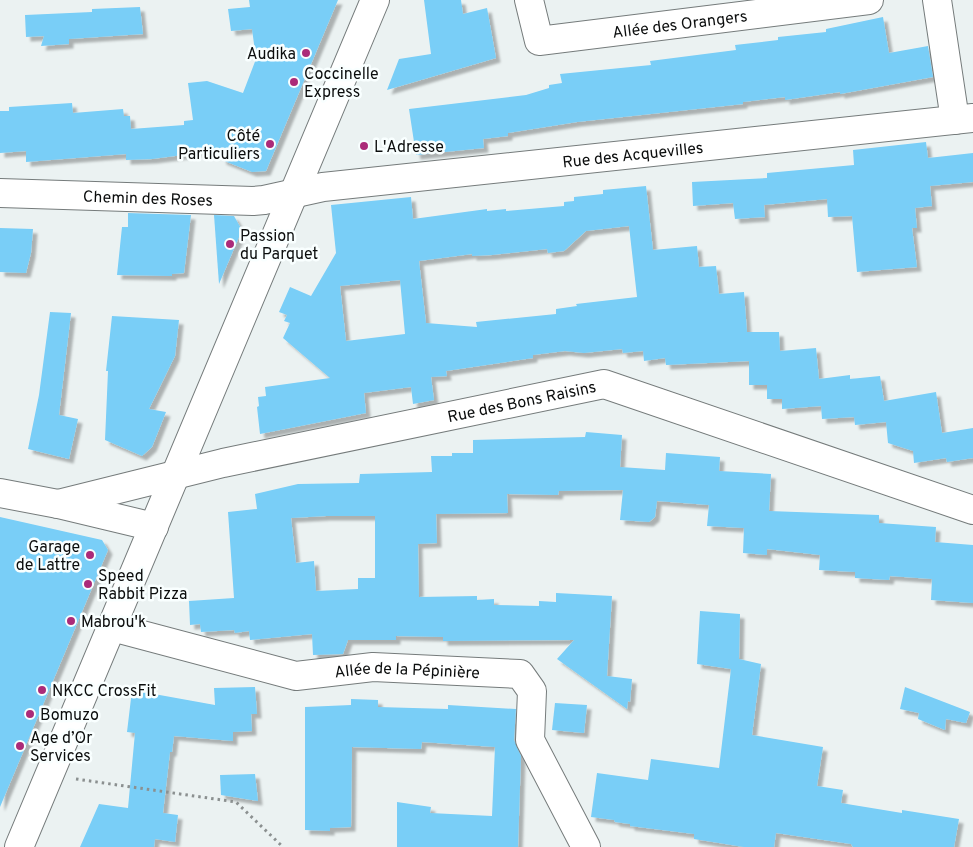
<svg xmlns="http://www.w3.org/2000/svg" width="973" height="847" font-family="Overpass,sans-serif">
<style>
.building{fill:#79cef7;fill-rule:evenodd;filter:url(#shadow)}
.lines{fill:none;stroke-linecap:round;stroke-linejoin:round}
.minor-casing{stroke:#757b7b;stroke-width:30}
.path{stroke:#8b9090;stroke-width:3;stroke-dasharray:2.5 4;stroke-linecap:butt}
.minor{stroke:#fff;stroke-width:28}
.poi-dot{fill:#ab2b79;stroke:#f9ffff;stroke-width:2}
.labels{text-anchor:middle;stroke-width:5;stroke-linejoin:round;paint-order:stroke}
.street-label{font-size:16px;fill:#0b0d0d;stroke:#f9ffff}
.poi-label{font-size:16px;fill:#0b0d0d;stroke:#f9ffff;text-anchor:start}
</style>
<defs>
<filter id="shadow"><feDropShadow dx="4.5" dy="4.5" stdDeviation="1" flood-color="#0004"/></filter>
</defs>
<rect width="100%" height="100%" fill="#ebf2f2"/>
<g class="building">
<path d="M 249,0 L 338,0 L 266,171 L 252,172 L 222,160 L 221,150 L 152,159 L 126,160 L 126,154 L 26,162 L 26,151 L 0,153 L 0,111 L 9,111 L 9,107 L 72,103 L 73,113 L 123,109 L 124,116 L 130,116 L 131,129 L 184,125 L 184,121 L 193,120 L 188,83 L 207,81 L 243,93 L 256,59 L 252,29 L 231,31 L 228,9 L 250,7 Z"/>
<path d="M 424,0 L 461,0 L 463,14 L 487,8 L 496,58 L 387,90 L 399,59 L 431,54 Z"/>
<path d="M 140,7 L 143,34 L 69,39 L 69,44 L 41,46 L 44,36 L 26,37 L 25,15 L 92,12 L 92,9 Z"/>
<path d="M 883,17 L 889,53 L 928,46 L 933,77 L 840,94 L 840,92 L 785,100 L 785,97 L 743,102 L 743,104 L 577,122 L 508,133 L 508,136 L 483,139 L 484,148 L 416,155 L 409,109 L 526,95 L 549,88 L 549,85 L 562,83 L 560,74 L 651,65 L 650,61 L 736,50 L 735,45 L 778,40 L 778,37 L 826,32 L 826,29 Z"/>
<path d="M 926,142 L 928,158 L 973,153 L 973,182 L 930,186 L 932,206 L 915,208 L 917,228 L 912,228 L 917,267 L 857,272 L 852,216 L 828,217 L 827,199 L 764,205 L 765,217 L 735,219 L 733,203 L 693,206 L 692,182 L 767,178 L 767,173 L 854,165 L 853,150 Z"/>
<path d="M 646,186 L 653,250 L 697,246 L 699,267 L 716,266 L 719,294 L 744,292 L 747,332 L 779,332 L 780,351 L 816,348 L 819,379 L 850,375 L 850,379 L 880,376 L 884,401 L 936,392 L 942,433 L 973,428 L 973,458 L 947,462 L 946,458 L 914,463 L 913,451 L 888,443 L 886,422 L 855,425 L 854,417 L 822,419 L 821,406 L 782,409 L 782,399 L 767,399 L 767,385 L 749,385 L 749,361 L 666,365 L 665,358 L 644,361 L 643,351 L 623,353 L 622,349 L 584,353 L 565,351 L 533,355 L 533,358 L 446,371 L 447,376 L 431,377 L 434,400 L 413,404 L 411,387 L 364,393 L 366,413 L 260,434 L 257,407 L 259,406 L 258,397 L 266,396 L 265,387 L 330,378 L 283,338 L 290,323 L 284,321 L 287,315 L 279,312 L 290,287 L 311,296 L 336,253 L 331,205 L 411,197 L 413,219 L 487,209 L 487,211 L 506,209 L 506,211 L 564,206 L 564,202 L 574,201 L 574,197 L 603,194 L 603,190 ZM 629,226 L 637,297 L 576,304 L 577,306 L 556,309 L 556,314 L 476,322 L 477,327 L 426,323 L 419,261 L 472,254 L 472,256 L 492,255 L 547,249 L 548,253 L 564,251 L 586,231 ZM 400,280 L 405,334 L 346,341 L 340,286 Z"/>
<path d="M 128,213 L 191,215 L 184,273 L 172,274 L 172,276 L 117,275 L 122,227 L 128,227 Z"/>
<path d="M 214,215 L 234,216 L 242,230 L 219,284 Z"/>
<path d="M 0,228 L 33,229 L 31,253 L 26,273 L 0,272 Z"/>
<path d="M 50,312 L 71,313 L 59,415 L 78,419 L 69,459 L 28,449 L 39,395 Z"/>
<path d="M 112,316 L 179,320 L 175,356 L 149,409 L 166,412 L 152,447 L 142,456 L 105,440 L 108,371 L 106,371 Z"/>
<path d="M 586,432 L 622,435 L 620,467 L 665,470 L 666,453 L 720,457 L 719,471 L 771,474 L 769,511 L 879,515 L 879,523 L 936,527 L 935,542 L 973,545 L 973,603 L 931,600 L 932,579 L 890,576 L 889,580 L 855,578 L 855,572 L 819,570 L 820,555 L 767,549 L 767,555 L 743,553 L 744,528 L 707,526 L 709,505 L 657,501 L 655,517 L 649,522 L 620,520 L 623,490 L 559,491 L 558,495 L 507,494 L 508,513 L 436,514 L 437,543 L 418,544 L 419,597 L 477,596 L 477,600 L 494,599 L 494,605 L 539,606 L 539,601 L 556,602 L 556,593 L 612,596 L 607,676 L 632,679 L 630,702 L 628,701 L 627,709 L 557,659 L 574,640 L 443,641 L 443,637 L 396,636 L 396,640 L 348,640 L 343,654 L 313,655 L 312,634 L 250,640 L 249,631 L 235,633 L 234,630 L 201,632 L 200,624 L 190,625 L 189,601 L 234,598 L 228,512 L 257,509 L 255,494 L 298,484 L 359,483 L 360,474 L 432,472 L 431,456 L 452,456 L 452,453 L 473,453 L 473,440 L 585,437 ZM 326,516 L 375,516 L 375,578 L 358,578 L 358,589 L 316,591 L 314,561 L 296,563 L 291,518 Z"/>
<path d="M 0,517 L 102,540 L 108,550 L 0,807 Z"/>
<path d="M 700,611 L 740,614 L 739,659 L 761,664 L 752,735 L 823,747 L 817,786 L 843,790 L 841,803 L 902,813 L 902,810 L 959,819 L 954,847 L 853,847 L 851,844 L 776,833 L 774,847 L 744,847 L 694,839 L 694,834 L 630,826 L 630,824 L 615,822 L 614,820 L 591,817 L 597,773 L 648,780 L 651,759 L 719,768 L 731,669 L 697,664 Z"/>
<path d="M 255,687 L 257,714 L 251,714 L 252,731 L 233,732 L 233,741 L 174,736 L 172,752 L 170,752 L 163,813 L 178,815 L 175,842 L 155,839 L 154,847 L 80,847 L 99,804 L 128,808 L 135,733 L 127,732 L 132,690 L 215,705 L 214,688 Z"/>
<path d="M 905,687 L 970,712 L 966,723 L 946,719 L 945,730 L 918,719 L 919,713 L 900,709 Z"/>
<path d="M 351,699 L 378,700 L 378,707 L 448,709 L 448,705 L 516,709 L 514,740 L 521,756 L 518,847 L 397,847 L 397,802 L 431,807 L 430,813 L 492,816 L 495,747 L 422,742 L 421,749 L 352,747 L 351,827 L 330,828 L 330,831 L 305,830 L 305,707 L 351,705 Z"/>
<path d="M 555,703 L 587,705 L 584,733 L 552,730 Z"/>
<path d="M 255,774 L 258,801 L 221,795 L 220,775 Z"/>
</g>
<g class="lines">
<g class="minor-casing">
<g id="minor">
<path id="s1" d="M 529,0 L 539,41 L 869,0"/>
<path d="M 937,0 L 955,120"/>
<path id="s2" d="M 0,193 L 253,201 L 264,200 L 323,187 L 973,118"/>
<path d="M 0,493 L 58,504 L 154,527"/>
<path id="s3" d="M 58,504 L 223,463 L 604,384 L 973,510"/>
<path id="s4" d="M 112,627 L 296,676 L 373,667 L 520,674 L 532,691 L 530,740 L 586,847"/>
<path d="M 19,847 L 375,0"/>
</g>
</g>
<path class="path" d="M 76,779 L 236,802 L 283,847"/>
<use href="#minor" class="minor"/>
</g>
<g class="poi-dot">
<circle cx="306" cy="53" r="5"/>
<circle cx="294" cy="82" r="5"/>
<circle cx="270" cy="144" r="5"/>
<circle cx="364" cy="146" r="5"/>
<circle cx="230" cy="244" r="5"/>
<circle cx="90" cy="555" r="5"/>
<circle cx="88" cy="584" r="5"/>
<circle cx="71" cy="621" r="5"/>
<circle cx="42" cy="690" r="5"/>
<circle cx="30" cy="714" r="5"/>
<circle cx="20" cy="746" r="5"/>
</g>
<g class="labels">
<g class="street-label">
<text dy="6" stroke="none"><textPath href="#s1" startOffset="184">Allée des Orangers</textPath></text>
<text dy="6" stroke="none"><textPath href="#s2" startOffset="636">Rue des Acquevilles</textPath></text>
<text dy="6" stroke="none"><textPath href="#s2" startOffset="148">Chemin des Roses</textPath></text>
<text dy="6" stroke="none"><textPath href="#s3" startOffset="475">Rue des Bons Raisins</textPath></text>
<text dy="6" stroke="none"><textPath href="#s4" startOffset="302">Allée de la Pépinière</textPath></text>
</g>
<g class="poi-label">
<text x="296" y="59" text-anchor="end">Audika</text>
<text x="304" y="79">Coccinelle<tspan x="304" dy="18">Express</tspan></text>
<text x="260" y="141" text-anchor="end">Côté<tspan x="260" dy="18">Particuliers</tspan></text>
<text x="374" y="152">L'Adresse</text>
<text x="240" y="241">Passion<tspan x="240" dy="18">du Parquet</tspan></text>
<text x="80" y="552" text-anchor="end">Garage<tspan x="80" dy="18">de Lattre</tspan></text>
<text x="98" y="581">Speed<tspan x="98" dy="18">Rabbit Pizza</tspan></text>
<text x="81" y="627">Mabrou'k</text>
<text x="52" y="696">NKCC CrossFit</text>
<text x="40" y="720">Bomuzo</text>
<text x="30" y="743">Age d’Or<tspan x="30" dy="18">Services</tspan></text>
</g>
</g>
</svg>
